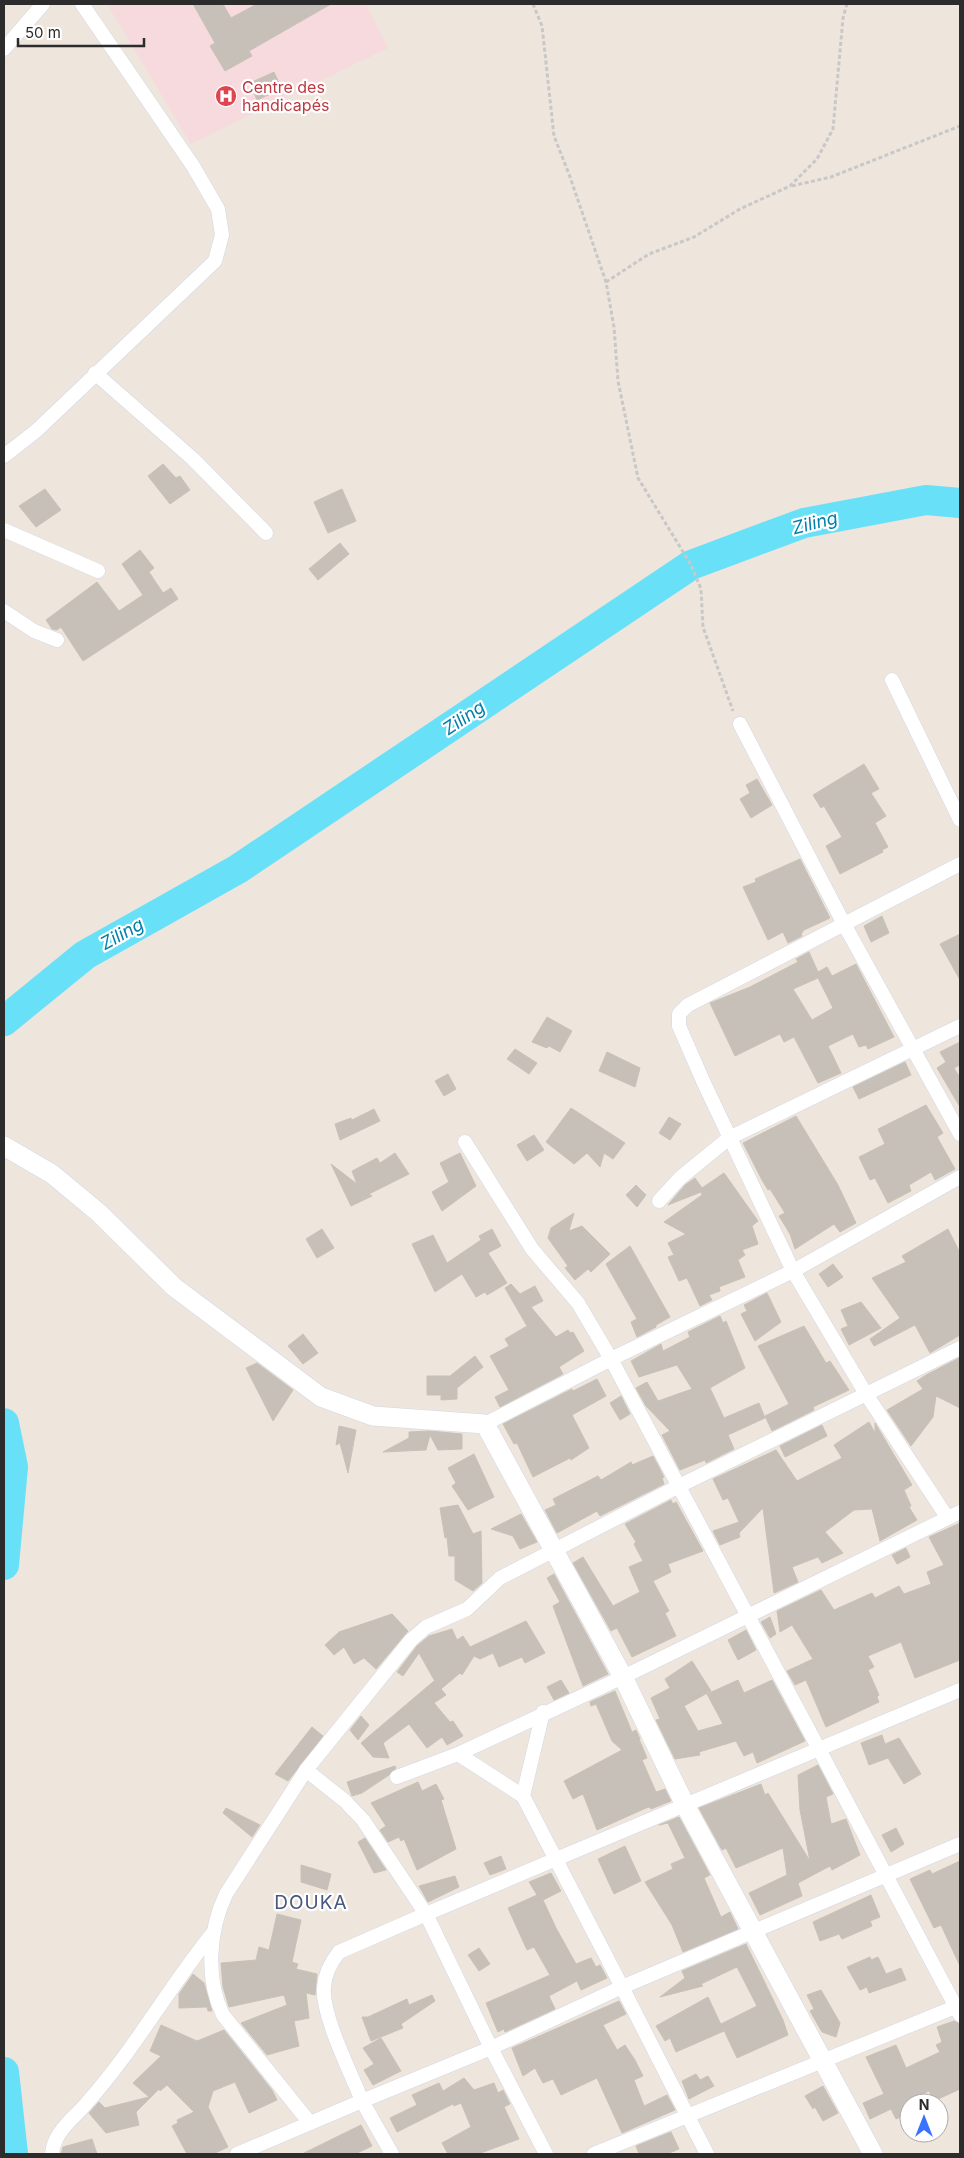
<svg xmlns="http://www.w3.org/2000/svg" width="964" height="2158" font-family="Inter,sans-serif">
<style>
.medical{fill:#f6dade}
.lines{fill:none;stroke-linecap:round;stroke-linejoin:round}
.river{stroke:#68e1f8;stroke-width:30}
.building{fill:#c6c0b8;stroke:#cac1b6;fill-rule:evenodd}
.street-casing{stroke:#d2d8e5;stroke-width:15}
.secondary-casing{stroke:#d2d8e5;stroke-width:20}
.path{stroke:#c8c8c8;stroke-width:3;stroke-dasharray:4 2.5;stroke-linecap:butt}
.street{stroke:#fff;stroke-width:14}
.secondary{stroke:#fff;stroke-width:19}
.labels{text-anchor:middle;stroke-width:4.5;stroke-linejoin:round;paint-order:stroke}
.health-label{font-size:16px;fill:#be3a42;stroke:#fff;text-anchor:start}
.water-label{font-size:18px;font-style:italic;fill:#0380a9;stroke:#fff}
.quarter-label{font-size:19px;letter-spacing:1px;fill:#485880;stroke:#fff}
</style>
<rect width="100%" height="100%" fill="#eee5dd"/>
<path class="medical" d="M 107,4 L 366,4 L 388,48 L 191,144 Z"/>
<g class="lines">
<g class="river">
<path d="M 4,1021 L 85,955 L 238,869 L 691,565 L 804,523 L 926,500 L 960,503"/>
<path d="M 4,1423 L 13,1467 L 4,1565"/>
<path d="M 4,2072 L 13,2154"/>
</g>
</g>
<g class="building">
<path d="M 193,4 L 223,4 L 231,18 L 257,4 L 331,4 L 249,51 L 252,56 L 225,71 L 210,46 L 215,43 Z"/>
<path d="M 274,72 L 282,89 L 257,100 L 250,83 Z"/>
<path d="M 163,464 L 176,478 L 180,476 L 190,490 L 170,504 L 148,476 Z"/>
<path d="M 45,489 L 61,510 L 36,527 L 19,506 Z"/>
<path d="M 342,489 L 356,521 L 328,533 L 314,502 Z"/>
<path d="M 340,543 L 349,554 L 318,580 L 309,569 Z"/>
<path d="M 140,550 L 154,568 L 149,572 L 163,593 L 171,588 L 178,599 L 83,661 L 61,627 L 57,630 L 52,629 L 46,620 L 97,582 L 119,611 L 143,595 L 122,564 Z"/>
<path d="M 864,764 L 879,789 L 871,793 L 886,816 L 875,823 L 888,847 L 882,850 L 883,852 L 840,874 L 826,846 L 842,837 L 824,806 L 821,808 L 813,795 Z"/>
<path d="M 757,779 L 772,805 L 751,818 L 740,799 L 750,793 L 746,785 Z"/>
<path d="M 800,859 L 830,918 L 804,930 L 801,934 L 802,936 L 788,943 L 783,932 L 768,940 L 743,887 L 756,882 L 755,879 Z"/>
<path d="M 882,916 L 889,933 L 871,942 L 864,926 Z"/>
<path d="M 960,934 L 960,980 L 940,944 Z"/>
<path d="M 809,952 L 818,972 L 827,967 L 832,976 L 856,964 L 894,1037 L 868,1049 L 866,1045 L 859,1047 L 853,1034 L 828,1046 L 841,1073 L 818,1083 L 794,1037 L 784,1042 L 780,1034 L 735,1056 L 710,1003 L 750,987 L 796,963 L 798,962 L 796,959 ZM 818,978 L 833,1008 L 812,1020 L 793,989 Z"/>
<path d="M 547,1017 L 572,1031 L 560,1052 L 549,1046 L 547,1048 L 532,1042 Z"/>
<path d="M 960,1042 L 960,1065 L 954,1068 L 960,1078 L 960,1107 L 937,1068 L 946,1062 L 940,1052 Z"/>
<path d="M 515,1049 L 537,1063 L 529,1074 L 507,1059 Z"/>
<path d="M 607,1052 L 640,1068 L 635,1087 L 599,1071 Z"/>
<path d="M 905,1062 L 911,1075 L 859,1099 L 853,1087 Z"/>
<path d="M 448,1074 L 456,1089 L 444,1096 L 435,1081 Z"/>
<path d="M 926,1105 L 943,1133 L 937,1137 L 955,1169 L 935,1180 L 931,1172 L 909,1185 L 911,1191 L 888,1203 L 875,1178 L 870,1180 L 859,1157 L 885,1144 L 878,1129 Z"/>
<path d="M 571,1108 L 625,1143 L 613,1159 L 604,1153 L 600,1167 L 587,1153 L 574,1164 L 546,1142 Z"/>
<path d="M 374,1109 L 380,1121 L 340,1140 L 335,1124 L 351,1118 L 352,1120 Z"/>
<path d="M 796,1116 L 838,1185 L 856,1223 L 840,1232 L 834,1224 L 795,1249 L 790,1234 L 779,1216 L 785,1213 L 770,1189 L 768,1190 L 762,1180 L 743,1143 Z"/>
<path d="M 669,1117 L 681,1124 L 670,1140 L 659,1133 Z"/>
<path d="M 534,1135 L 544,1150 L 527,1161 L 517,1145 Z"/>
<path d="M 395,1153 L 409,1174 L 369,1194 L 372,1196 L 351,1206 L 331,1164 L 357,1184 L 352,1171 L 377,1158 L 380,1163 Z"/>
<path d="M 460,1153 L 476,1186 L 442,1211 L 432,1192 L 449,1182 L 440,1163 Z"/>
<path d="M 724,1173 L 758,1221 L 752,1226 L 758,1244 L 742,1250 L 745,1255 L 738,1260 L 745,1277 L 719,1287 L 720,1291 L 709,1295 L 712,1300 L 700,1306 L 687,1278 L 679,1281 L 668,1257 L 674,1255 L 668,1243 L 686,1234 L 664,1222 L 702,1195 L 701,1192 L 668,1205 L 685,1185 L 695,1178 L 702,1188 Z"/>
<path d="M 636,1185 L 646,1195 L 637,1207 L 626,1195 Z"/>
<path d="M 574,1213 L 569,1231 L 582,1226 L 610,1254 L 591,1272 L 588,1269 L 575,1280 L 565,1268 L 568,1266 L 548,1238 L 551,1228 Z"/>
<path d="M 322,1229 L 334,1248 L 317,1258 L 306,1239 Z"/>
<path d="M 492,1229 L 501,1246 L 488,1253 L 507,1283 L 487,1295 L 485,1292 L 476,1297 L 462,1274 L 435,1292 L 412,1244 L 433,1235 L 447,1263 L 481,1240 L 479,1236 Z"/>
<path d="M 948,1229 L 960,1253 L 960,1335 L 930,1353 L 915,1325 L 874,1346 L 870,1339 L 900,1318 L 872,1278 L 906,1262 L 902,1256 Z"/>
<path d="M 630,1246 L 670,1317 L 656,1325 L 656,1327 L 637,1337 L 631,1322 L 637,1319 L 606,1264 Z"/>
<path d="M 833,1264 L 843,1277 L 828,1287 L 819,1274 Z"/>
<path d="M 511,1284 L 520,1294 L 535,1286 L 543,1301 L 531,1307 L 556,1337 L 568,1330 L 570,1333 L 573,1332 L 584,1351 L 559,1367 L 563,1374 L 500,1407 L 495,1397 L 509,1390 L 490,1356 L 509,1346 L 505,1339 L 527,1326 L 505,1288 Z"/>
<path d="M 767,1293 L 781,1322 L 755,1341 L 741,1314 L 747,1311 L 744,1305 Z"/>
<path d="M 861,1302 L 881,1328 L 849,1345 L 841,1329 L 848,1326 L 841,1310 Z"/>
<path d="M 720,1316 L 723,1323 L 726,1321 L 745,1368 L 710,1388 L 724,1418 L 759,1403 L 765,1418 L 728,1435 L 734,1449 L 706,1463 L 705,1460 L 680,1470 L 662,1435 L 670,1431 L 646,1406 L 636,1388 L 647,1382 L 658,1401 L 692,1389 L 677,1365 L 639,1377 L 631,1361 L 661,1344 L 663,1351 L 690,1337 L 688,1332 Z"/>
<path d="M 804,1326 L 826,1363 L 830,1361 L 849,1390 L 813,1407 L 814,1410 L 772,1431 L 765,1416 L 789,1404 L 758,1346 Z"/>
<path d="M 303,1334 L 318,1353 L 303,1364 L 288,1346 Z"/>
<path d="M 475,1356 L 483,1367 L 457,1388 L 457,1399 L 441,1400 L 441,1395 L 427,1395 L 427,1376 L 450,1376 Z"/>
<path d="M 959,1358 L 960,1408 L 936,1396 L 933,1417 L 911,1446 L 887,1410 L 923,1389 L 917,1381 L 926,1375 Z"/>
<path d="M 257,1363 L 293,1390 L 273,1421 L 246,1368 Z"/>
<path d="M 597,1379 L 606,1396 L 572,1415 L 589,1448 L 571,1460 L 570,1458 L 533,1477 L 517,1443 L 514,1444 L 503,1424 L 572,1389 L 573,1391 Z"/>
<path d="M 621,1396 L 630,1414 L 620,1420 L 610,1403 Z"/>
<path d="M 869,1422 L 875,1433 L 875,1423 L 912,1485 L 904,1490 L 911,1506 L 909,1507 L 917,1520 L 880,1541 L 872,1509 L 854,1510 L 825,1532 L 843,1553 L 822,1563 L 818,1557 L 792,1567 L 798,1582 L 774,1593 L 763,1508 L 739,1533 L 740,1537 L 720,1545 L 713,1531 L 739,1522 L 728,1498 L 723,1500 L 713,1479 L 776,1450 L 797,1481 L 842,1458 L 834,1445 Z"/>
<path d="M 822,1425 L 827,1436 L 785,1457 L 780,1446 Z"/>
<path d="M 339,1426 L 356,1430 L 348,1473 L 340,1443 L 336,1445 Z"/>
<path d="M 430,1431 L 462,1434 L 462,1449 L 438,1450 L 430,1435 L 426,1450 L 383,1452 L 409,1438 L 409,1432 Z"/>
<path d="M 474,1454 L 494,1497 L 468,1510 L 452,1486 L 456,1483 L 448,1468 Z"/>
<path d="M 653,1456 L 664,1477 L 662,1478 L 664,1484 L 600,1516 L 597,1511 L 557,1533 L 545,1510 L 556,1505 L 553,1499 L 598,1476 L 601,1480 L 631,1462 L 632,1465 Z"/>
<path d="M 671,1500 L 673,1504 L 676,1502 L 703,1551 L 668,1564 L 671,1572 L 653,1581 L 669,1611 L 665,1613 L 676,1636 L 632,1657 L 617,1628 L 611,1631 L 573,1563 L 583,1557 L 613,1606 L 640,1592 L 629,1567 L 643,1561 L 634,1544 L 636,1542 L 625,1524 Z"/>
<path d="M 458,1505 L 473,1534 L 481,1531 L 482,1583 L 473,1591 L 455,1580 L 455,1556 L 449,1556 L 447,1537 L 445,1538 L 440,1508 Z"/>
<path d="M 521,1514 L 537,1542 L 520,1549 L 513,1536 L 491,1529 Z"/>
<path d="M 960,1523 L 960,1660 L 915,1678 L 901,1642 L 868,1656 L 874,1667 L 868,1670 L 879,1695 L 877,1697 L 879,1702 L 826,1727 L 806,1680 L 795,1685 L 787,1671 L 813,1659 L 792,1625 L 780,1632 L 777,1611 L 821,1590 L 834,1610 L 872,1593 L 875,1598 L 899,1586 L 904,1594 L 931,1584 L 927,1572 L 944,1565 L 929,1537 Z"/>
<path d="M 906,1548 L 910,1557 L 897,1564 L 892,1555 Z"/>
<path d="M 554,1574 L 608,1674 L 583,1686 L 553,1606 L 560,1602 L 547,1578 Z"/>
<path d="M 392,1614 L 408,1631 L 376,1669 L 364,1658 L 354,1664 L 344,1647 L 334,1655 L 325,1645 L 339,1632 Z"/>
<path d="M 770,1617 L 776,1634 L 770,1638 L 761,1622 Z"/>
<path d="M 526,1621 L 545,1653 L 525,1663 L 522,1657 L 499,1667 L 493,1653 L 480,1659 L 474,1656 L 462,1675 L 460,1673 L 441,1689 L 446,1695 L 434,1703 L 450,1722 L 453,1721 L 463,1736 L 447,1745 L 442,1737 L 427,1748 L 409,1724 L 383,1743 L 389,1758 L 373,1757 L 361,1743 L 434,1681 L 437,1685 L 419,1653 L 403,1676 L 397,1672 L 417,1646 L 429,1636 L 452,1629 L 457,1640 L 463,1636 L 470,1647 Z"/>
<path d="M 746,1630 L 756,1650 L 738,1660 L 728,1640 Z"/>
<path d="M 692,1661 L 711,1691 L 684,1706 L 698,1731 L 723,1724 L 707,1694 L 738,1680 L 744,1693 L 772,1680 L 805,1741 L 757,1763 L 753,1752 L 744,1756 L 736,1741 L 699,1752 L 700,1755 L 675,1759 L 656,1720 L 660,1719 L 651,1698 L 670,1688 L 665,1679 Z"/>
<path d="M 561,1680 L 569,1693 L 554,1700 L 547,1687 Z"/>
<path d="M 615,1691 L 632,1732 L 636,1730 L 640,1739 L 639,1739 L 647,1758 L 642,1760 L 656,1792 L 665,1789 L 671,1801 L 651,1809 L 650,1807 L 646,1808 L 597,1830 L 583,1794 L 573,1799 L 564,1781 L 622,1750 L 612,1741 L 596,1704 L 591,1706 L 590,1702 Z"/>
<path d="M 361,1716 L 369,1725 L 358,1740 L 350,1730 Z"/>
<path d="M 312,1727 L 323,1736 L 288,1781 L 275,1774 Z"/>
<path d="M 882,1735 L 885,1744 L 899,1738 L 921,1774 L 904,1784 L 888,1758 L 869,1765 L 861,1743 Z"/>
<path d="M 818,1765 L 833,1794 L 826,1797 L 831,1824 L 846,1819 L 860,1855 L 832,1870 L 830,1866 L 798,1883 L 802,1896 L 760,1915 L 749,1893 L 787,1875 L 783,1848 L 736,1868 L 726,1848 L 722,1850 L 699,1808 L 761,1784 L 765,1795 L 768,1793 L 810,1861 L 800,1810 L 798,1775 Z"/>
<path d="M 395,1766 L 396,1768 L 389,1775 L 362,1793 L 352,1796 L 347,1782 Z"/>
<path d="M 418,1782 L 422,1791 L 436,1784 L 444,1799 L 441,1800 L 456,1849 L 417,1870 L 404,1839 L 401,1841 L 399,1837 L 388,1842 L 380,1830 L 386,1826 L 371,1803 Z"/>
<path d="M 226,1808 L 260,1825 L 252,1837 L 223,1813 Z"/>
<path d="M 679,1817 L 710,1875 L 704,1878 L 721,1917 L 730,1912 L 738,1929 L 683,1952 L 672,1925 L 645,1882 L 673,1869 L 671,1864 L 685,1858 L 668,1823 L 659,1825 Z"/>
<path d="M 896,1828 L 904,1844 L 891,1852 L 882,1835 Z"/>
<path d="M 365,1838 L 386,1870 L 374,1873 L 358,1842 Z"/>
<path d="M 625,1846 L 641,1881 L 614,1894 L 598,1859 Z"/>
<path d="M 501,1856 L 506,1869 L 490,1875 L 484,1863 Z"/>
<path d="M 960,1861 L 960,1966 L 941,1925 L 934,1928 L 910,1879 L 930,1870 L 932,1874 Z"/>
<path d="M 301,1865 L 331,1874 L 327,1890 L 301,1882 Z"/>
<path d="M 551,1873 L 561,1891 L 543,1900 L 556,1928 L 576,1964 L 591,1958 L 596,1967 L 600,1965 L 607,1978 L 581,1990 L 577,1981 L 549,1996 L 555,2009 L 505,2032 L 504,2029 L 498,2032 L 486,2003 L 550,1975 L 534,1947 L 527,1950 L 508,1908 L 537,1895 L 529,1882 Z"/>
<path d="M 455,1876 L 459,1887 L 428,1902 L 419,1886 Z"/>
<path d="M 871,1895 L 880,1917 L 870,1921 L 872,1926 L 842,1939 L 839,1934 L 820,1941 L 813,1922 Z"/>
<path d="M 277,1914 L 301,1920 L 292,1962 L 298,1964 L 296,1969 L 317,1974 L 315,1995 L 306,1993 L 309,2018 L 294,2021 L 299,2046 L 267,2055 L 241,2023 L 287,2005 L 284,1995 L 229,2007 L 223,1987 L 221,1963 L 256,1960 L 259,1947 L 269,1950 Z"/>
<path d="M 746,1944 L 783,2020 L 788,2035 L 737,2058 L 721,2024 L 757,2006 L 737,1967 L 701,1984 L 703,1986 L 660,1997 L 685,1978 L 682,1971 Z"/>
<path d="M 479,1948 L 490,1964 L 479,1971 L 468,1955 Z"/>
<path d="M 870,1957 L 871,1960 L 878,1957 L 886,1974 L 901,1968 L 906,1980 L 869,1993 L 867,1987 L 860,1990 L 847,1967 Z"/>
<path d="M 193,1974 L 204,1983 L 212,2011 L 208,2011 L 207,2007 L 179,2008 L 179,1994 Z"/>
<path d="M 821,1990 L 840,2023 L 836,2037 L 822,2032 L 810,2011 L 814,2009 L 807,1995 Z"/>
<path d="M 432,1995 L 435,2001 L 401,2024 L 403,2028 L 371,2041 L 362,2017 L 368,2017 L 407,1999 L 409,2005 Z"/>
<path d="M 708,1997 L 724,2031 L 676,2052 L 670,2038 L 665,2041 L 656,2026 Z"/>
<path d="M 619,2001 L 626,2014 L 603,2025 L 617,2050 L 625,2045 L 635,2060 L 643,2076 L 634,2080 L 644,2106 L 667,2095 L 675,2110 L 622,2133 L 597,2078 L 561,2095 L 553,2079 L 543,2083 L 535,2068 L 523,2076 L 512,2048 Z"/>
<path d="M 954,2021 L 958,2023 L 960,2029 L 960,2089 L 934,2101 L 929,2091 L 904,2103 L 909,2114 L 896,2119 L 891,2109 L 870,2119 L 863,2103 L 884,2094 L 866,2057 L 896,2045 L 906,2068 L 940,2052 L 936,2045 L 942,2042 L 937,2027 Z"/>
<path d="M 161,2025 L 197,2041 L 224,2030 L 272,2090 L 277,2100 L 249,2113 L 235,2082 L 213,2091 L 208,2107 L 228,2147 L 213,2154 L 187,2154 L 172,2126 L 178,2123 L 177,2120 L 194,2112 L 167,2085 L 160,2091 L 159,2089 L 136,2112 L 139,2125 L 106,2133 L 89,2113 L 99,2102 L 105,2108 L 149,2097 L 133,2083 L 161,2056 L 150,2051 Z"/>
<path d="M 381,2038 L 401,2071 L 373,2085 L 364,2070 L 374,2064 L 363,2048 Z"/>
<path d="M 696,2074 L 700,2080 L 708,2076 L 714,2086 L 689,2099 L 682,2081 Z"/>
<path d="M 464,2078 L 474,2090 L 494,2083 L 498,2093 L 503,2090 L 510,2104 L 504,2107 L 519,2139 L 478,2154 L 448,2154 L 442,2143 L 471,2127 L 461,2103 L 454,2106 L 453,2104 L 397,2132 L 390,2118 L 417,2105 L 412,2095 L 439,2083 L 443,2091 Z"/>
<path d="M 823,2086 L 838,2113 L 823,2121 L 815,2107 L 813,2109 L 805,2096 Z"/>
<path d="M 361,2125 L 372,2146 L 355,2154 L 302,2154 Z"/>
<path d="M 671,2132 L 679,2149 L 667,2154 L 639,2154 L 636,2146 Z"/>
<path d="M 92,2139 L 97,2154 L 61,2154 L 63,2147 Z"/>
</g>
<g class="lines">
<g class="street-casing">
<g id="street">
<path d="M 4,49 L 43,4"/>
<path d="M 95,373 L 193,459 L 266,533"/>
<path d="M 4,456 L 36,431 L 215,261 L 222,235 L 218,209 L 193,166 L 82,4"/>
<path d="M 4,530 L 98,571"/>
<path d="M 4,611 L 34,631 L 57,640"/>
<path d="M 892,680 L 960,820"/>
<path d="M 740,724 L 844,924 L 960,1134"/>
<path d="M 465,1142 L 532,1249 L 578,1303 L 611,1359 C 728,1578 844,1796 960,2015"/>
<path d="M 659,1201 L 680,1178 L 729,1138 L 960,1026"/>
<path d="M 485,1424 L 611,1359 L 793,1271 L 960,1177"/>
<path d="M 947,1517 L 866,1394 L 793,1271 L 703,1081 L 679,1026 L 679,1014 L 688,1005 L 960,864"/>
<path d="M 458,1754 L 523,1796 L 622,1987 L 491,2048 L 426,1914 C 604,1839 782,1763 960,1690"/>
<path d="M 397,1777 L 458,1754 L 623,1677 L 960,1512"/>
<path d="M 523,1796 L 543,1712"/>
<path d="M 310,2123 L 223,2015 C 205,1978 209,1930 226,1894 L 306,1770 L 411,1640 L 426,1627 L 467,1609 L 500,1578 L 679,1486 L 960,1348"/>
<path d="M 52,2154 C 54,2132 71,2121 85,2105 C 133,2052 167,1990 212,1934"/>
<path d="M 237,2154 L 362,2101 C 351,2073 321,2014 324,1987 C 325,1973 331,1962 339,1952 L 426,1914 L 363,1820 L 345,1801 L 306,1770"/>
<path d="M 392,2154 L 362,2101 L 491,2048 L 546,2154"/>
<path d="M 594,2154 L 960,2005"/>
<path d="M 707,2154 L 622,1987 L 960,1844"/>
</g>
</g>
<g class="secondary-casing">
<path id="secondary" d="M 4,1146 L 52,1174 L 99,1213 L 174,1287 L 321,1397 L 373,1416 L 485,1424 L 623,1677 L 685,1805 L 873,2154"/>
</g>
<g class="path">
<path d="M 533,4 L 542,26 L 554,136 L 569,174 L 606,282 L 614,327 L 618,381 L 638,478 L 691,565 L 701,589 L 703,627 L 733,711"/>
<path d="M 792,186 L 831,177 L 960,126"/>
<path d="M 606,282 L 649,254 L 694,237 L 740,209 L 790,186 L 817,159 L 833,129 L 843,18 L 847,4"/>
</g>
<use href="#street" class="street"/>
<use href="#secondary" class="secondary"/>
</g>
<defs>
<g id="hospital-disc" transform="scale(1.125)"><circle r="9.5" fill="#e0444e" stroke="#fff"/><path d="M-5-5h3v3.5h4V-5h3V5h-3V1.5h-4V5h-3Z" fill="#fff"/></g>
</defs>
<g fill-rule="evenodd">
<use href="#hospital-disc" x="226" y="96"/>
</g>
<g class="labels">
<g class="health-label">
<text x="242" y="93">Centre des<tspan x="242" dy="18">handicapés</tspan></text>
</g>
<g class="water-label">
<text transform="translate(815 523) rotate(-14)" y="6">Ziling</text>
<text transform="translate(464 718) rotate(-34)" y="6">Ziling</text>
<text transform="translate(122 934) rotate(-29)" y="6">Ziling</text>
</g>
<g class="quarter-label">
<text x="311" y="1909">DOUKA</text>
</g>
</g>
<rect width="964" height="2158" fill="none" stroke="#2c2c2c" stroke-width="10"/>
<g transform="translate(924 2118)"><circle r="24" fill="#ffffff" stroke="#ababab"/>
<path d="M0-4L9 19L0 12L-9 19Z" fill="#3972ff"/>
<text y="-8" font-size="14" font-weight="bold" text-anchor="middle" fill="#2c2c2c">N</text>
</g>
<path d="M18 38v8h126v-8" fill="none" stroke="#2c2c2c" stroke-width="2.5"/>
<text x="25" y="38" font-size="15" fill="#2c2c2c" stroke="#ffffff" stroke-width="4" paint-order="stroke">50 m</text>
</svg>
